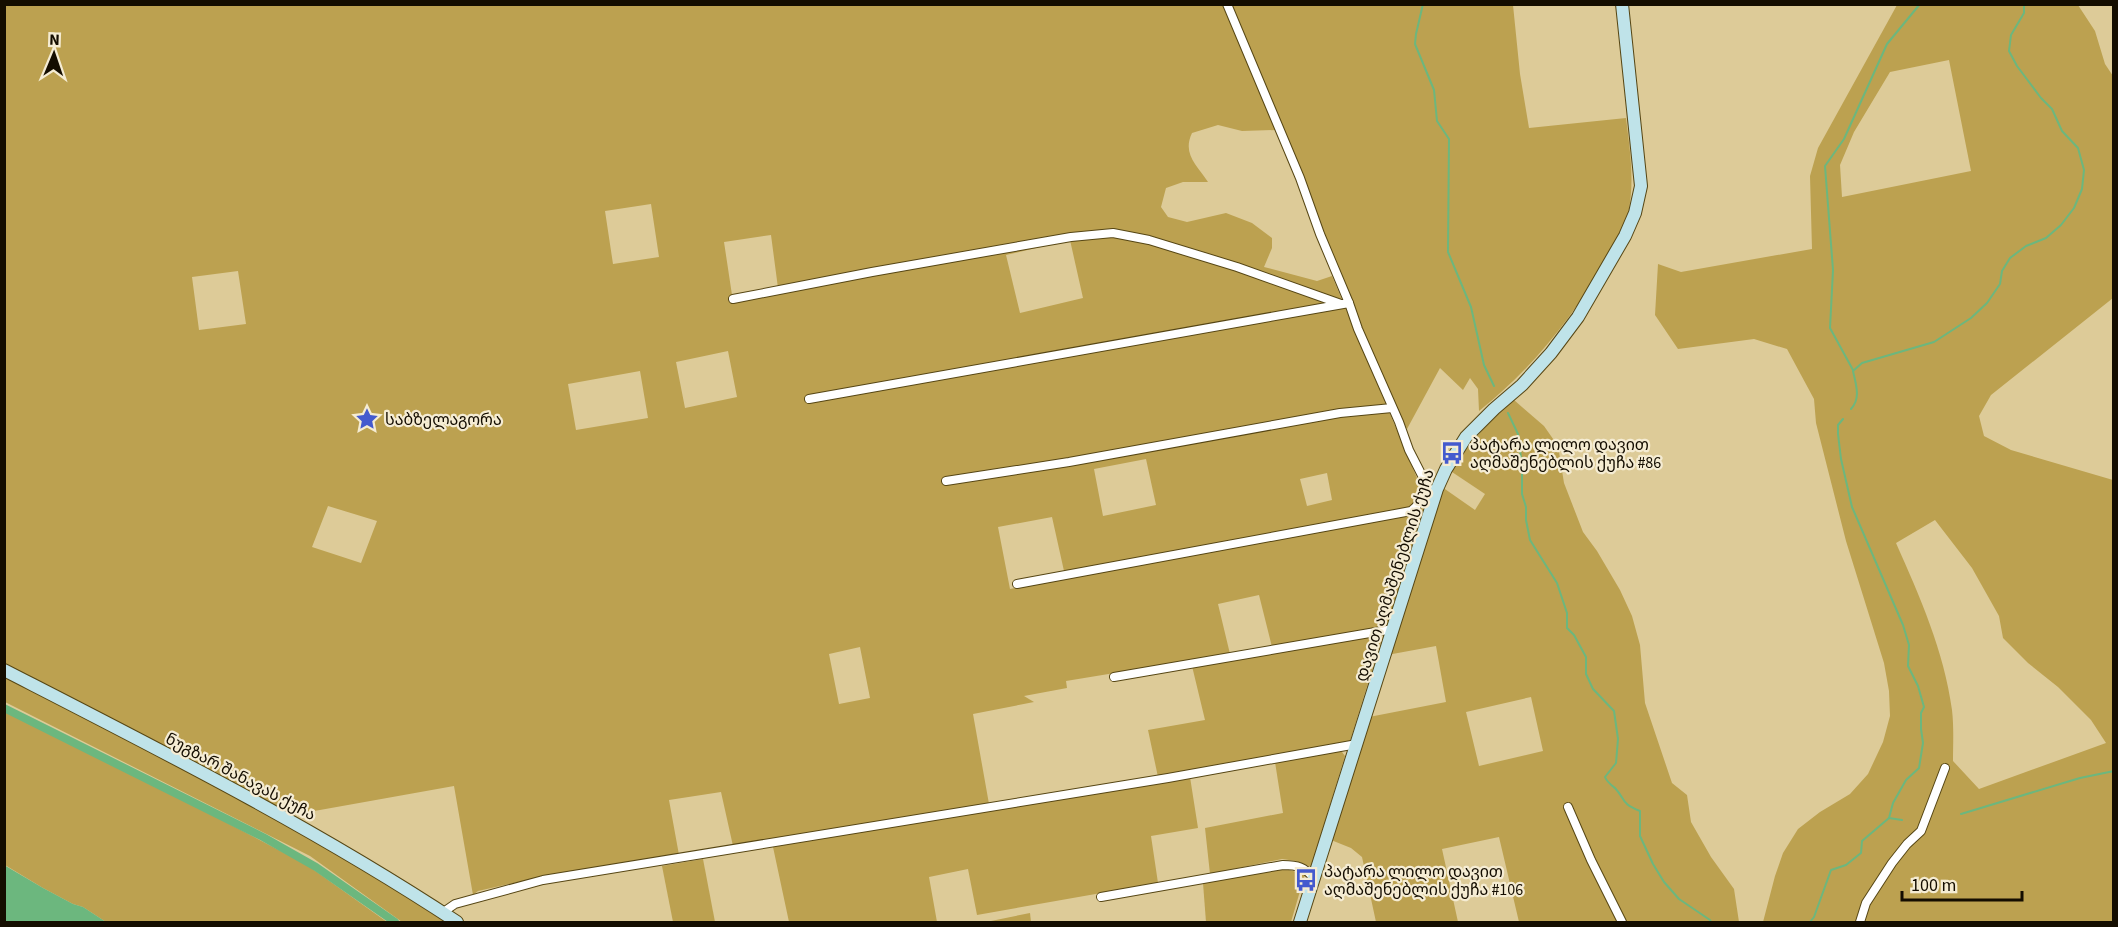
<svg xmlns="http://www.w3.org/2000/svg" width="2118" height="927" font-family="'Source Sans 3','Noto Sans Georgian',sans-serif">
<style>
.green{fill:#bca150;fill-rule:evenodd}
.water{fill:#6cb77e}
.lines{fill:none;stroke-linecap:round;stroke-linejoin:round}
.stream{stroke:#6cb77e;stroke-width:2}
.canal{stroke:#6cb77e;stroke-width:8}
.street-casing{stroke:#564614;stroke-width:10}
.secondary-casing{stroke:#564614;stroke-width:14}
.street{stroke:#fff;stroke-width:8}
.secondary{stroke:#bfe3e9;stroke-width:12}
.labels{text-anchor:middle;stroke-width:4.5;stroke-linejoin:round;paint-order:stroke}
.poi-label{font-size:16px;fill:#140d00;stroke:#f5ecd3;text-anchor:start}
.street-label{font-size:16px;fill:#140d00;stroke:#f5ecd3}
</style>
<rect width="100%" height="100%" fill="#ddcb98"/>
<g class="green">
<path d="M 5,5 L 1225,5 L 1276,130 L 1242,131 L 1218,125 L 1192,133 C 1182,154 1197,165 1208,182 L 1183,182 L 1166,188 L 1161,207 L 1168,217 L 1187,222 L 1226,213 L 1252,223 L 1272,238 L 1272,248 L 1264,267 L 1317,281 L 1332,276 L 1422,490 L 1411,509 L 1064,571 L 1052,517 L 998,527 L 1010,589 L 1412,515 L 1425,504 L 1387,627 L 1272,647 L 1259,595 L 1218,604 L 1230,654 L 1066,681 L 1067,688 L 1024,696 L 1034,702 L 973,714 L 989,804 L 733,846 L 721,792 L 669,800 L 679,855 L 545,876 L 478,891 L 473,895 L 454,786 L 292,815 L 286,814 L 5,665 ZM 651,204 L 659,257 L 613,264 L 605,211 ZM 771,235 L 778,288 L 732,295 L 724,242 ZM 1070,240 L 1083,298 L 1020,313 L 1006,255 ZM 238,271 L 246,324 L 199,330 L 192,277 ZM 728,351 L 737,397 L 685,408 L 676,362 ZM 640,371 L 648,418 L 576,430 L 568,384 ZM 1146,459 L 1156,505 L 1103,516 L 1094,469 ZM 1327,473 L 1332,500 L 1307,506 L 1300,479 ZM 328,506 L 377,521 L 361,563 L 312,547 ZM 860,647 L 870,698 L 839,704 L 829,654 Z"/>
<path d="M 1232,5 L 1513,5 L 1520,74 L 1529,128 L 1626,118 C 1630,151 1635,182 1628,214 C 1625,230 1614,246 1606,260 C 1572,318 1532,369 1479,411 L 1478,389 L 1470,378 L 1463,390 L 1440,368 L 1407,429 L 1383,384 Z"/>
<path d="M 1897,5 L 2078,5 L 2095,31 L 2105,64 L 2113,76 L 2113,298 L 1991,395 L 1979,416 L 1984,436 L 2011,450 L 2113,480 L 2113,922 L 1763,922 L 1775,876 L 1783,853 L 1798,829 L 1820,812 L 1850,794 L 1868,774 L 1883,742 L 1890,716 L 1889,691 L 1884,663 L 1846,541 L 1816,423 L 1814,399 L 1787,349 L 1754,339 L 1678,349 L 1655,315 L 1658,264 L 1681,272 L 1812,249 L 1810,176 L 1818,148 ZM 1949,60 L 1971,171 L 1842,197 L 1840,165 L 1854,132 L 1890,72 ZM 1935,520 L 1972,568 L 1999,616 L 2003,638 L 2028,663 L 2058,687 L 2091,720 L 2106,743 L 1979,789 L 1953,761 C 1953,745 1954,727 1952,710 C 1944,651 1920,597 1896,543 Z"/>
<path d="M 1514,400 L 1544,426 L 1558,446 L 1564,483 L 1583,532 L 1597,551 L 1620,590 L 1632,616 L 1640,645 L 1645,703 L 1672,783 L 1687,795 L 1691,822 L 1711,857 L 1734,889 L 1739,922 L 1519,922 L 1499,837 L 1442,849 L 1458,922 L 1376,922 L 1362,857 L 1351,848 L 1331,840 L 1369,717 L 1446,702 L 1436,646 L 1387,655 L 1442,487 L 1475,510 L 1485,494 L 1449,470 L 1489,422 ZM 1531,697 L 1543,751 L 1479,766 L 1466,712 Z"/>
<path d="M 1378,635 L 1382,638 L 1350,741 L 1158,777 L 1148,730 L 1205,720 L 1192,666 Z"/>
<path d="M 4,676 L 62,704 L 339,852 L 445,922 L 402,922 L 310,856 L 5,702 Z"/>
<path d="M 4,711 L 201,809 L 307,865 L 387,922 L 106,922 L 83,907 L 73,904 L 43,888 L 5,865 Z"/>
<path d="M 1336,751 L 1342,752 L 1345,756 L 1311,867 L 1296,861 L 1282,859 L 1210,874 L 1205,828 L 1283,813 L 1275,762 Z"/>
<path d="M 1190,777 L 1198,828 L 1151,836 L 1158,883 L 977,915 L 968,869 L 929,877 L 937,922 L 789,922 L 773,847 Z"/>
<path d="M 703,859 L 715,922 L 673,922 L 662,866 Z"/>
<path d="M 1281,868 L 1305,874 L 1291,922 L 1206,922 L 1203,883 Z"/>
<path d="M 1030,913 L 1031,922 L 991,922 L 991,921 Z"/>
</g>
<path class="water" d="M 4,865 L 43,888 L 73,904 L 83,907 L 106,922 L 5,922 Z"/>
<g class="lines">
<g class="stream">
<path d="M 1423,4 L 1416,34 L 1415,44 L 1434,90 L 1437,121 L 1449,139 L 1448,252 L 1471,307 L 1484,365 L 1494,386"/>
<path d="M 1853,370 L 1830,328 L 1833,270 L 1825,166 L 1844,139 L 1887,44 L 1920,4"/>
<path d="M 1851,409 C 1861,398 1856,385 1853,371 L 1862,363 L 1934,342 L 1971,318 L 1987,303 L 2000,284 L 2002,271 L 2010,258 L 2026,246 L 2046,238 L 2061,225 L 2074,208 L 2082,189 L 2084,170 L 2078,148 L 2062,131 L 2052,109 L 2041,98 L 2017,66 L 2009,51 L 2011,35 L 2024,13 L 2024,4"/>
<path d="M 1508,413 L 1518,434 L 1522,466 L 1522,494 L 1526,507 L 1526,520 L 1530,540 L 1557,583 L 1567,613 L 1567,628 L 1574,635 L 1586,657 L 1586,674 L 1593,689 L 1614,711 L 1618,739 L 1616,763 L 1605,777 C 1607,782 1610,784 1615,788 C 1626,800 1621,804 1640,811 L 1640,836 L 1653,864 L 1664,882 L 1679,899 L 1710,920 L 1711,922"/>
<path d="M 1961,814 L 2080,778 L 2114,771"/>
<path d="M 1889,818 L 1902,820"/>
<path d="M 1810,922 L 1814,917 L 1831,870 L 1846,865 L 1861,853 L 1862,841 L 1889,818 L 1893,803 L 1906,780 L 1919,768 L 1923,743 L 1921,729 L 1921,713 L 1924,707 L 1918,686 L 1908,666 L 1909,645 L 1903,625 L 1852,507 L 1841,459 L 1838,434 L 1838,425 L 1843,419"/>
</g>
<path class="canal" d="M 4,708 L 263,837 L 316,867 L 395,922"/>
<g class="street-casing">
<g id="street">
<path d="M 1227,4 L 1300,178 L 1320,234 L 1349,303 L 1358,329 L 1399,422 L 1409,450 L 1434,499"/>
<path d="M 733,299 L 872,272 L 1071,237 L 1113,233 L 1149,240 L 1237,267 L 1341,304"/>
<path d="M 809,399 L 1349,303"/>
<path d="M 946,481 L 1069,462 L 1340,413 L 1392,408"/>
<path d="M 1017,584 L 1411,511 C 1421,504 1423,494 1427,483"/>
<path d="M 1114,677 L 1393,629"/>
<path d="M 1568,807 L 1591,860 L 1622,922"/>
<path d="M 1101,897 L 1283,865 C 1298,865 1304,867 1314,878"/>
<path d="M 442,913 L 455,904 L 543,880 L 1168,778 L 1357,744"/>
<path d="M 1860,922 L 1866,903 L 1892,863 L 1907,844 L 1921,831 L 1945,768"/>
</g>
</g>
<g class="secondary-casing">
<g id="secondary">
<path d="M 4,670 C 158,749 313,827 457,922"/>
<path d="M 1300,922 L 1437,489 L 1446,469 L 1466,437 L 1494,409 L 1522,385 L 1551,353 L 1578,317 L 1625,236 L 1635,213 L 1641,186 L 1622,4"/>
</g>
</g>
<use href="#street" class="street"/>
<use href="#secondary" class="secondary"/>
</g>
<defs>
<g id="sight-bare" transform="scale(1.8)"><path d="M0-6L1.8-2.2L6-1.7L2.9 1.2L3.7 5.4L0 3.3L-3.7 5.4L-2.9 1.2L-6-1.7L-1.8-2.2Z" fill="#445ace" stroke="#f5ecd3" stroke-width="2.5" paint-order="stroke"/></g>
<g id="bus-bare" transform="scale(1.8)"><path d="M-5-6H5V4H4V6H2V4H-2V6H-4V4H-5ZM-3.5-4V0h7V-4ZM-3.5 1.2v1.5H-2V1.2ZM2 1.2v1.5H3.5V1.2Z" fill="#445ace" stroke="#f5ecd3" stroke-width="2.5" paint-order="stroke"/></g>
</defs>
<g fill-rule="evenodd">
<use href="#sight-bare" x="367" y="419"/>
<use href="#bus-bare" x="1452" y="453"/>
<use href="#bus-bare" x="1306" y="880"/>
</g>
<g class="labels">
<g class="poi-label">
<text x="385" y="425">საბზელაგორა</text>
<text x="1470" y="450">პატარა ლილო დავით<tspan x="1470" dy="18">აღმაშენებლის ქუჩა #86</tspan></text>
<text x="1324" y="877">პატარა ლილო დავით<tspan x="1324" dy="18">აღმაშენებლის ქუჩა #106</tspan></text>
</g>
<g class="street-label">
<text transform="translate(1394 575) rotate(-72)" y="6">დავით აღმაშენებლის ქუჩა</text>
<text transform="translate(241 776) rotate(28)" y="6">ნუგზარ შანავას ქუჩა</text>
</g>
</g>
<rect width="2118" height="927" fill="none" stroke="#140d00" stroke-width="12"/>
<g transform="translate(54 54) rotate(2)" stroke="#f5ecd3" stroke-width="4.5" paint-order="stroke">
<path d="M0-4.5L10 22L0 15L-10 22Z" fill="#140d00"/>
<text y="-9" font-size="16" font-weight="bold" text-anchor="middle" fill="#140d00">N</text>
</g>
<path d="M1902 891v9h120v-9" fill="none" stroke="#140d00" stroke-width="3"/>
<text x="1911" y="891" font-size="18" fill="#140d00" stroke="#f5ecd3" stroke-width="4.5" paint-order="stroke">100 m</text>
</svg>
